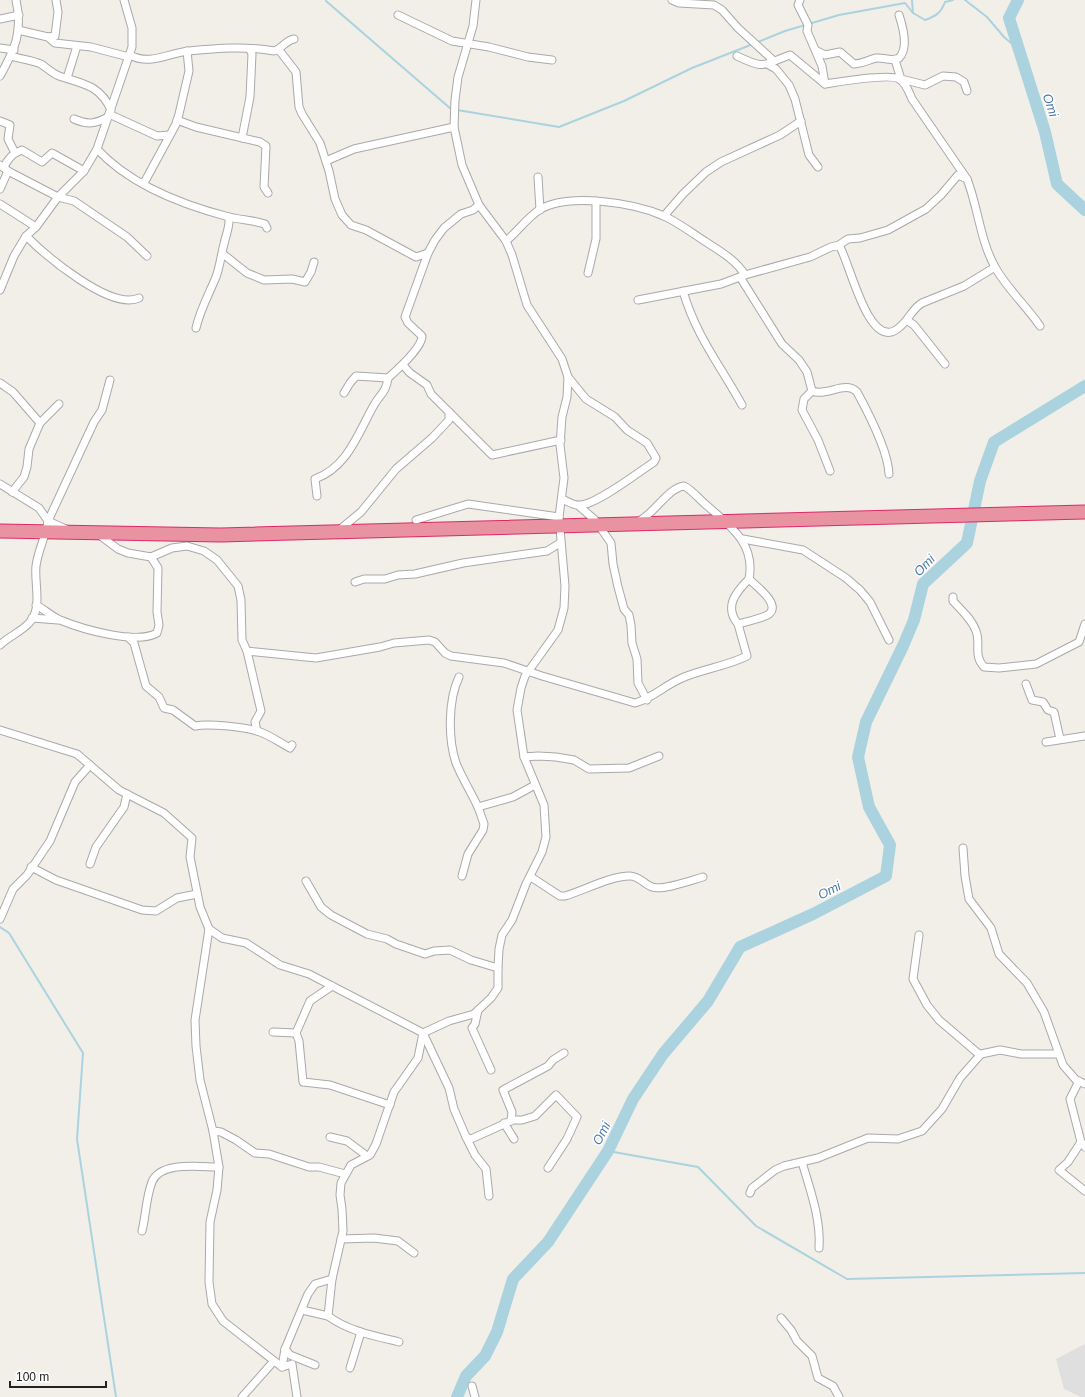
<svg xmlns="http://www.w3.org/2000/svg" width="1085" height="1397" font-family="Arial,sans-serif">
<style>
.residential{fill:#e0dfdf}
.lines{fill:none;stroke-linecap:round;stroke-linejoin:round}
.stream{stroke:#aad3df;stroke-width:2}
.river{stroke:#aad3df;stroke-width:12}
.street-casing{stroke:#a9a9a9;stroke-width:9}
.highway-casing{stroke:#dc2a67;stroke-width:15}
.street{stroke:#fff;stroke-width:7}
.highway{stroke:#e892a2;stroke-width:13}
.labels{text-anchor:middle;stroke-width:3;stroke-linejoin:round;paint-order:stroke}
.water-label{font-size:13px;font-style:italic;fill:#4a7aab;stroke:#fff}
</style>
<rect width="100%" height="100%" fill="#f2efe9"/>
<path class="residential" d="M 1085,1344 L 1085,1397 L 1081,1397 L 1064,1389 L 1056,1359 Z"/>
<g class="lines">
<g class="stream">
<path d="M 912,0 L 913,13"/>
<path d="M 965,0 L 987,17 L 1004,37 L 1017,48"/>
<path d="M 326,1 L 451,109"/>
<path d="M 758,42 L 785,31 L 839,15 L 905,3 L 913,13 L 925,20 C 936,16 941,13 945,2 L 953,0"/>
<path d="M 457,110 L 559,127 L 624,101 L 692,68 L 753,44"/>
<path d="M 0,927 L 9,933 L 83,1053 L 77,1139 L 116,1397"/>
<path d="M 608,1151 L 698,1167 L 756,1226 L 847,1279 L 1085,1273"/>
</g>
<g class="river">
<path d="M 1018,0 L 1009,18 L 1045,132 L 1057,184 L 1085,210"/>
<path d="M 457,1397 L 466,1376 L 485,1356 L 497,1332 L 513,1279 L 548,1242 L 608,1151 L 633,1099 L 663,1054 L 708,1001 L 740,947 L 813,914 L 886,876 L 890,845 L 869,807 L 858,757 L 866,722 L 903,646 L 914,620 L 923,584 L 967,543 L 980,481 L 994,442 L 1085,386"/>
</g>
<g class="street-casing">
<g id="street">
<path d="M 476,0 L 473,26 L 458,77 L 455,100 L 454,127 L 462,165 L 479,205 L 506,241 L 512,255 L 527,305 L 562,359 L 568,377 L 567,397 L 562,417 L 560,445 L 564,478 L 559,517 L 565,586 L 564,608 L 558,630 L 525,676 L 521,688 L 517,710 L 524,757 L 544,805 L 546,837 L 542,852 L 526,884 L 512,920 L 502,935 L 499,949 L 498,968"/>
<path d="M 672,0 L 679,3 L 714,5 L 722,10 L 738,28 L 774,61"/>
<path d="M 800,0 L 798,5 L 808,25 L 807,31 L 822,66 L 825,84"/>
<path d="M 398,15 L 452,41 L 489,47 L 528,57 L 552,60"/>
<path d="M 0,19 L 19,15"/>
<path d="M 18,30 L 48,37 L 55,43 L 91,47 L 129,57"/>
<path d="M 48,37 L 55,36 L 58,12 L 56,0"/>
<path d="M 0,48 L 14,50"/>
<path d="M 279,50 L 296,72 L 299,107 L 302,114 L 320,143 L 329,171 L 335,199 L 342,215 L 351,225 L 366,230 L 416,257 L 428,253"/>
<path d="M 817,51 L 825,55 L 840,52 L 854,64 C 866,63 867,60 876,58 C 884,57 891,62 899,58 C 909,48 903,27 899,15"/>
<path d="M 130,55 C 150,66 168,53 189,51 C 218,48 246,46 274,51 C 282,49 286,40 294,39"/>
<path d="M 11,56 C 20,59 32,60 41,64 C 47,68 52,73 59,76 C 83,84 100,85 111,110"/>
<path d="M 737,56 C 766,70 762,65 790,55 L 825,84 C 838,82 889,73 899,79 C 906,83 909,92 912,99 L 967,179"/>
<path d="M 895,60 L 901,79 L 925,85 L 943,76 L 956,77 L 964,82 L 967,91"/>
<path d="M 769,65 L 776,69 L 789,85 L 795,99 L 809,155 L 818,167"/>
<path d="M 0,76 C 15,49 23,32 16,0"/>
<path d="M 67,78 L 77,46"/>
<path d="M 109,114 L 157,136 L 169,135"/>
<path d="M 74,119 C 88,125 95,124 108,117"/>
<path d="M 177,120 L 196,127 L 260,142 L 266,146 L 264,187 L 268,193"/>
<path d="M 0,121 L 10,125 L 8,139 L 15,153"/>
<path d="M 242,138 L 250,97 L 252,54 L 250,50"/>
<path d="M 97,149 C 129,184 183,205 229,217 C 241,220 253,220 265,224 L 267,228"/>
<path d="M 326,161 L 354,149 L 454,127"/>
<path d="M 0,165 L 8,171 L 58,197 L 74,201 L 127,237 L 147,256"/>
<path d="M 4,168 C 7,159 13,153 22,150 L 42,162 L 52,153 L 84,171"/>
<path d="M 538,177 L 540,210"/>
<path d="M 144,183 L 176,124 L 179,114 L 189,71 L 187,51"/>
<path d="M 0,189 L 8,171"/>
<path d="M 0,204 L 36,227"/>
<path d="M 664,216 L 683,194 L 706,172 L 721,162 L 780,135 L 801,121"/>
<path d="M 26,236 C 46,256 111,311 139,298"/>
<path d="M 506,241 C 517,232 527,218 539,210 C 568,192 634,203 664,216 C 679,223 692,233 706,242 C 720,251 736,260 745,275"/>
<path d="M 839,245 L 848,239 L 860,238 L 888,230 L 926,209 L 941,195 L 958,175 L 967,179 C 978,207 980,240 995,267 C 1005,286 1027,307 1040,326"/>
<path d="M 223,254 L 247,273 L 264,280 L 292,279 L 305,282 L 311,272 L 314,262"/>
<path d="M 588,273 L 596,239 L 596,201"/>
<path d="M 740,277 L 782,344 L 799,360 L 807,372 L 812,391 L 804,399 L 802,410 L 818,440 L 830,471"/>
<path d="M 0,290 L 14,256 L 26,236 L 36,227 L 58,197 L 84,171 L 97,149 L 132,47 L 132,28 L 124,0"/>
<path d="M 683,291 C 696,336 720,365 742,405"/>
<path d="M 638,300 L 721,284 L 745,275 L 810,257 L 831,247 L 839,245 C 850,263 867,344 894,331 C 908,324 910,310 922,303 L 964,286 L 995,267"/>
<path d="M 908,321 L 914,325 L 945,364"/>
<path d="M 196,328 C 200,310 209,294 216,277 C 220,266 221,255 224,244 C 226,234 230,227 229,217"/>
<path d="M 0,383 L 13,392 L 40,423"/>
<path d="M 812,391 C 827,397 845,380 857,392 C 869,414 888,450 889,474"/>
<path d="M 344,393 L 350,383 L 356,376 L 388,378 C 397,370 422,348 422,336 L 408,323 L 405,317 L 428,253 L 435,240 L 444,228 L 461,214 L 473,210 L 479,205"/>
<path d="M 449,412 L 492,455 L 561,440"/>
<path d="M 0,484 L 39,508 L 48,521 L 66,529"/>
<path d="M 12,492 L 24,477 L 27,467 L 29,449 L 40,423 L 59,404"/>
<path d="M 317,496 L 315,479 C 348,467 358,433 374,405 C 380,394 386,393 388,378"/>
<path d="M 562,499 C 567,501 574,506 580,505 C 596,505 639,472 654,462 L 656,458 L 647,443 L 627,430 L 615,417 L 586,399 L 568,377"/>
<path d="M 579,506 L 595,520 L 611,543 L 613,564 L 618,587 L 624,609 L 629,615 L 631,625 L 632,643 L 637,659 L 638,683 L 647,700"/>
<path d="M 416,520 L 468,504 L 559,517"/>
<path d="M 639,521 C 655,513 668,488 684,486 C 692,490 698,498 705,504 C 729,525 756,543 749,579 C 735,593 724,607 738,624"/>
<path d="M 338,531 L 361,512 L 396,469 L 432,438 L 449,420 L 449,412 L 431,394 L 427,385 L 410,373 L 403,365"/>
<path d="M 98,534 L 118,549 L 128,553 L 151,557 L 172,548 L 187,546 L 204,551 L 217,560 L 238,586 L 241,600 L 242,640 L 247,651 L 261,711 L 255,722 L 257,731"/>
<path d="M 743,539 L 803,550 L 846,578 L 860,590 L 870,602 L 889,640"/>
<path d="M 355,582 L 364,579 L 385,579 L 398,575 L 415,574 L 463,563 L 547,551 L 560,543"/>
<path d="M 953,597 L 953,601 C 961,610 972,619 976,631 C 981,644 973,655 984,667 L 999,668 L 1036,664 L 1079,642 L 1085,624"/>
<path d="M 36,605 C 44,609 51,616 60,620 C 82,629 136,645 157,633 L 159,625 L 157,612 L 158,568 L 151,557"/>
<path d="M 32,618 L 58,620"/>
<path d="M 128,637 L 134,643 L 146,686 L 159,697 L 164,708 L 173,710 L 195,726 C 208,723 244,727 257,731 C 268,734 279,742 290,748 L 292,745"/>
<path d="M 0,645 C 9,636 21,632 29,623 C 43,609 34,583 36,566 C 38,550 46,536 48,521 L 94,422 L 102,410 L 110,380"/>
<path d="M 247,651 L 316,658 L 380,647 L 394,643 L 429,640 L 435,642 L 445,653 L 451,656 L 504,663 L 542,676 L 635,703 C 653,698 665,685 682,678 C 703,669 727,666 747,656 L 738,624 C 745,622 764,618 769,614 C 781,604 756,586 749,579"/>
<path d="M 459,677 C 448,700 448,739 456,763 C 462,778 471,792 478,807 L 513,797 L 535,785"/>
<path d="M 1026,684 L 1032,700 L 1043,702 L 1048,710 L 1054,712 L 1060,739"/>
<path d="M 0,730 L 77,754 L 119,790 L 164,813 L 192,838 L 190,857 L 200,907 L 209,929 L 195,1020 L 196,1046 L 200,1080 L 213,1131 L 219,1167 L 217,1190 L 210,1222 L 209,1282 L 212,1304 L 223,1321 L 282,1367"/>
<path d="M 1046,742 L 1085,736"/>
<path d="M 524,757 L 538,756 L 556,757 L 574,760 L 589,769 L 629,768 L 659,756"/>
<path d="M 963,848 L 965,876 L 969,899 L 991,928 L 999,954 L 1027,983 L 1044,1012 L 1063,1065 L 1076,1080 L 1085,1084"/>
<path d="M 90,864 L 96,847 L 124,807 L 127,794"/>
<path d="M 31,867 L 56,880 L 142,910 L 156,911 L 177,898 L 197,894"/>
<path d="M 462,876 L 468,854 L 483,830 L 484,824 L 478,807"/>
<path d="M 531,877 L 560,896 L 565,896 C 585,890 610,876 630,876 C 639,876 644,884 652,887 C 662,891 692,880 703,877"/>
<path d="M 306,881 L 321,907 L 331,915 L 367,934 L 387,939 L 396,944 L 425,954 L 434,951 L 450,950 L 471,960 L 498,968 L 498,988 L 491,998 L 474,1014 L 449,1021 L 423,1033"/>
<path d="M 0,919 L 13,889 L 27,875 L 50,841 L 75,782 L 90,765"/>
<path d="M 209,929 L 222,938 L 246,943 L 280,965 L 309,974 L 423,1033 L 449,1088 L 454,1109 L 466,1137 L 471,1139 L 513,1120 L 522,1120 L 535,1116 L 556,1095 L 577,1117 L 567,1139 L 548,1168"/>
<path d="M 919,935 L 913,979 L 927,1005 L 939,1020 L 980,1055"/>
<path d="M 478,1010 L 475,1024 L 472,1028 L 491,1070"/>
<path d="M 273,1032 L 296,1033 L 310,1001 L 332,986"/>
<path d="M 296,1033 L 299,1041 L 303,1082 L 330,1085 L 390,1105"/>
<path d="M 1079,1081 L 1070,1099 L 1081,1142 L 1085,1147"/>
<path d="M 511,1121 L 512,1112 L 503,1090 L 548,1066 L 553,1060 L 564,1053"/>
<path d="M 504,1123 L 514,1139"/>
<path d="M 213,1131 L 221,1132 L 236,1140 L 255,1153 L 269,1154 L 309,1167 L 319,1167 L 345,1174"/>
<path d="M 330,1137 L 347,1141 L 367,1156"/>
<path d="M 466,1137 L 475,1155 L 486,1169 L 489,1196"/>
<path d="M 1081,1142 L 1068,1162 L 1059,1170 L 1085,1191"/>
<path d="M 802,1162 C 810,1190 821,1218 819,1248"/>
<path d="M 750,1193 L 752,1188 L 775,1170 L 784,1166 L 818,1158 L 868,1138 L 898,1139 L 922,1131 L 942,1109 L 960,1078 L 981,1054 L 1000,1050 L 1021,1054 L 1059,1054"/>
<path d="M 142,1231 C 146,1215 146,1197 152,1182 C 160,1161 200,1167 219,1167"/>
<path d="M 341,1239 L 374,1238 L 398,1241 L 414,1253"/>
<path d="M 302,1310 L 328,1316 L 332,1279"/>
<path d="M 328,1316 C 348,1331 375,1336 399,1342"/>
<path d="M 781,1318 L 791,1330 L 797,1341 L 812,1356 L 818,1378 L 833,1386 L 839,1397"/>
<path d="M 285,1349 L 290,1355 L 315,1365"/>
<path d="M 350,1368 L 361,1332"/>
<path d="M 472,1386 L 475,1397"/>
<path d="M 242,1397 L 273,1362"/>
<path d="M 297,1397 L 292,1364 L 282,1367 L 285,1349 L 308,1294 L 315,1284 L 332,1279 L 343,1231 L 342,1209 L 340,1195 L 341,1183 L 351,1165 L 370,1155 L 376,1144 L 394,1092 L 418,1058 L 423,1033"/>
</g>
</g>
<g class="highway-casing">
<path id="highway" d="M 0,531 L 221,535 L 1085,512"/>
</g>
<use href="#street" class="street"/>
<use href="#highway" class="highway"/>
</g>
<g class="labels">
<g class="water-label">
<text transform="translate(1051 105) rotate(72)" y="5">Omi</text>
<text transform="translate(924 565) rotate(-46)" y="5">Omi</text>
<text transform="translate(829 890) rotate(-27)" y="5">Omi</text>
<text transform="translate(601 1133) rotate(-63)" y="5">Omi</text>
</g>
</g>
<path d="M10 1381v6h96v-6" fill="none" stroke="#222222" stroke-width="2"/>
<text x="16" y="1381" font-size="12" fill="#222222" stroke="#ffffff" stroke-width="3" paint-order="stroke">100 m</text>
</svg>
